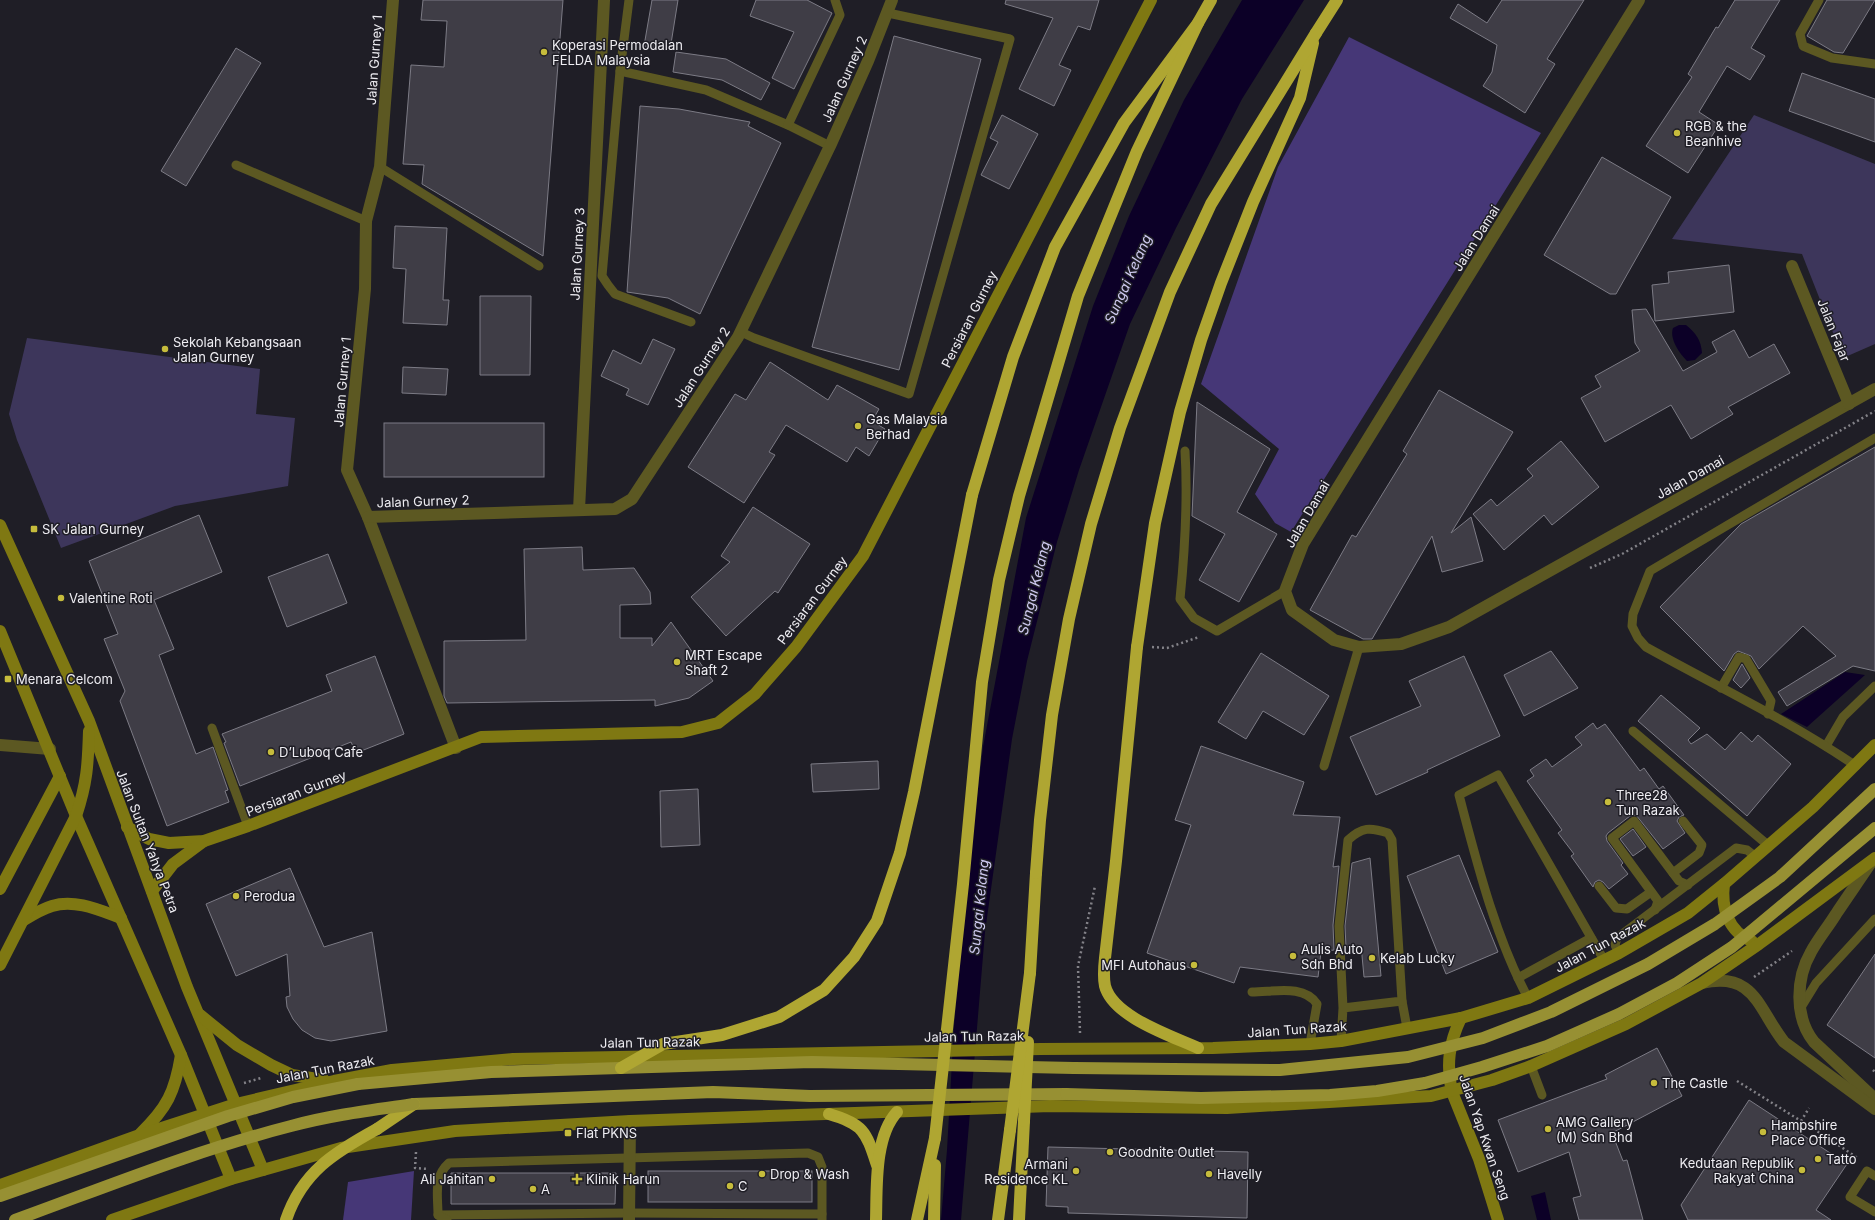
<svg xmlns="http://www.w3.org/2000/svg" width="1875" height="1220" font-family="Inter,sans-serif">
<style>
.green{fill:#3d365b}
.forest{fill:#463777}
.water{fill:#0c0027}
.building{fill:#3f3d46;stroke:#7c7b85}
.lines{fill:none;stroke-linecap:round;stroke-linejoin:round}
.path{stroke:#838288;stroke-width:2.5;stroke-dasharray:2 3;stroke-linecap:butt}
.lane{stroke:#5c5822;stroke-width:9}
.street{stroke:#5c5822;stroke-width:12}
.secondary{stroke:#7f7812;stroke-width:12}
.primary{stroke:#979033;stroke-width:12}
.highway{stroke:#afa632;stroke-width:12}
.primary-bridge{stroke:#979033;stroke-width:12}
.highway-bridge{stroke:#afa632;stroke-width:12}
.poi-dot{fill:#c6bc3c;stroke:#1f1e26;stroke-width:1.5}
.labels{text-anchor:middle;stroke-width:3;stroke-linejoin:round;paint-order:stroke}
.poi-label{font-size:13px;fill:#eeedf2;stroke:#1f1e26;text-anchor:start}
.street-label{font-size:13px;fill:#eeedf2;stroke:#1f1e26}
.water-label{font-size:14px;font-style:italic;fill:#cec9f0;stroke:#1f1e26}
</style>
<rect width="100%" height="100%" fill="#1f1e26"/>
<g class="green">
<path d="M 1754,115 L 1875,164 L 1875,344 L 1843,358 L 1802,254 L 1672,239 Z"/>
<path d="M 27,338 L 260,369 L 256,414 L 295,418 L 288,486 L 175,506 L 61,548 L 17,440 L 9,414 Z"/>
</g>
<g class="forest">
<path d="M 1349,37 L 1541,133 L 1291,532 L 1275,523 L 1255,494 L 1279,449 L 1201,384 L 1278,167 Z"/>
<path d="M 414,1171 L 411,1220 L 343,1220 L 348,1182 Z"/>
</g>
<g class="water">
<path d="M 1242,0 L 1304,0 L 1242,99 L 1176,228 L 1130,324 L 1079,470 L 1057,542 L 1027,661 L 1012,739 L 985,932 L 961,1220 L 941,1220 L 947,1150 L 954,1026 L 968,873 L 983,747 L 1026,518 L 1093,306 L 1129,216 L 1184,100 Z"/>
<path d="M 1679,325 L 1686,325 C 1696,333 1701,340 1702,353 L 1695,360 L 1687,361 C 1680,354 1669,339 1673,328 Z"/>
<path d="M 1845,672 L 1865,675 L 1807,727 L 1781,714 Z"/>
<path d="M 1545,1192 L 1551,1220 L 1537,1220 L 1531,1196 Z"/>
</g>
<g class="building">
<path d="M 423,0 L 563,0 L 543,256 L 422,184 L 424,165 L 403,164 L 411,65 L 444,67 L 447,21 L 421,20 Z"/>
<path d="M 652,0 L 678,0 L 670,50 L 644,46 Z"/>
<path d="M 756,0 L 807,0 L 832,13 L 794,89 L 772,78 L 794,32 L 750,16 Z"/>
<path d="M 1006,0 L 1099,0 L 1090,30 L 1078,26 L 1059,65 L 1071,70 L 1054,106 L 1019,89 L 1053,18 L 1005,4 Z"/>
<path d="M 1502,0 L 1584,0 L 1547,59 L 1555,64 L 1525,113 L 1483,86 L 1492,72 L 1497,45 L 1450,18 L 1458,4 L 1487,23 Z"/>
<path d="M 1735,0 L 1780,0 L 1751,48 L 1765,56 L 1750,80 L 1727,66 L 1699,112 L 1719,125 L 1688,173 L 1646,146 L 1692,77 L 1688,74 L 1716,27 L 1718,28 Z"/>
<path d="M 1827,0 L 1875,0 L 1843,53 L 1834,52 L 1807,36 Z"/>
<path d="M 894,36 L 981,59 L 899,370 L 812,347 Z"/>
<path d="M 236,48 L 261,63 L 186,186 L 161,171 Z"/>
<path d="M 676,52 L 726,59 L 770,83 L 761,100 L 722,80 L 673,72 Z"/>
<path d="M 1802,73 L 1875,99 L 1875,142 L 1789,111 Z"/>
<path d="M 640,106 L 679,109 L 750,122 L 748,126 L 781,143 L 700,314 L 668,298 L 627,292 Z"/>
<path d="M 1002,115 L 1038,134 L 1009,189 L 981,175 L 998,142 L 990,138 Z"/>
<path d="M 1602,157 L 1671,197 L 1616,294 L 1610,294 L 1544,255 Z"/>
<path d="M 395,226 L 447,228 L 443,300 L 449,300 L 447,325 L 403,323 L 406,269 L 393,268 Z"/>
<path d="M 1729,265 L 1734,312 L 1655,321 L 1652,285 L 1669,283 L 1668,272 Z"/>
<path d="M 480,296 L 531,296 L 530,375 L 480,375 Z"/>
<path d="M 1646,309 L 1683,371 L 1717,352 L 1712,342 L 1734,330 L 1749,358 L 1774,344 L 1790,373 L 1728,407 L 1733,414 L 1691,439 L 1671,405 L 1605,442 L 1581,398 L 1601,387 L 1595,376 L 1640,351 L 1635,343 L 1632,310 Z"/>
<path d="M 653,339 L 675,349 L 648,405 L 626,395 L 629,389 L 601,376 L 613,350 L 641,364 Z"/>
<path d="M 770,362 L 828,400 L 837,385 L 879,409 L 872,421 L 885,429 L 869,456 L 856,447 L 847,462 L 786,425 L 769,452 L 775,455 L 744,503 L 688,467 L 735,394 L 746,400 Z"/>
<path d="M 403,367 L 448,369 L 446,395 L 402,393 Z"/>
<path d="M 1439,390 L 1513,432 L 1451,533 L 1471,517 L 1483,561 L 1442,572 L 1432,536 L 1372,639 L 1363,639 L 1310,610 L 1352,535 L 1356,537 L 1407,454 L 1403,451 Z"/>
<path d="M 1197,402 L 1270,449 L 1237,512 L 1277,534 L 1239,602 L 1199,580 L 1225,534 L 1192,516 Z"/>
<rect x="384" y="423" width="160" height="54"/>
<path d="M 1561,441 L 1599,487 L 1552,525 L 1544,515 L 1504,550 L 1473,514 L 1491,499 L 1497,506 L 1533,476 L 1527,469 Z"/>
<path d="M 1875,447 L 1875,671 L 1853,666 L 1787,706 L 1778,692 L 1836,656 L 1803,626 L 1759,669 L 1751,656 L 1738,651 L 1734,654 L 1724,671 L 1660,607 L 1741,524 Z"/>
<path d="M 753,507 L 810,544 L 778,593 L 775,591 L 726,636 L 691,597 L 730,562 L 721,556 Z"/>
<path d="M 199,515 L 222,572 L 154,600 L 174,649 L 159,655 L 196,754 L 213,747 L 228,790 L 225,791 L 229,802 L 167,826 L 120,701 L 125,691 L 104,639 L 118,634 L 89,561 Z"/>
<path d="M 582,547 L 583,570 L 634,568 L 650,592 L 651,604 L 620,605 L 620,638 L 652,638 L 652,646 L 671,622 L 713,681 L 689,698 L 655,706 L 655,700 L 447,703 L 444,696 L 444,641 L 526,640 L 524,549 Z"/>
<path d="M 328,554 L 347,603 L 287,627 L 268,577 Z"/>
<path d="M 1551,651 L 1578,688 L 1524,716 L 1504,675 Z"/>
<path d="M 1261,653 L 1329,696 L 1304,735 L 1263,711 L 1246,739 L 1218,722 Z"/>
<path d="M 375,656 L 404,734 L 356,753 L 351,742 L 240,786 L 224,743 L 226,742 L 222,734 L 332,691 L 326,675 Z"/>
<path d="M 1464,656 L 1500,736 L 1427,770 L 1428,772 L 1376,795 L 1350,737 L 1421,706 L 1409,681 Z"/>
<path d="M 1742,664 L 1750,678 L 1741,688 L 1733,680 Z"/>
<path d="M 1661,695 L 1700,728 L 1688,740 L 1691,744 L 1707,734 L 1725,750 L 1741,732 L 1752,742 L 1758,735 L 1791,764 L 1747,816 L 1638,721 Z"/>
<path d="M 1593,723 L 1597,729 L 1605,724 L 1640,771 L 1644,768 L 1659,789 L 1663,786 L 1684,815 L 1679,817 L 1677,821 L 1685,833 L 1663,849 L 1636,815 L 1630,816 L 1608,833 L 1606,836 L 1607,841 L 1623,863 L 1621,865 L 1628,874 L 1609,889 L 1603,882 L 1599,880 L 1595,882 L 1593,887 L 1571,856 L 1574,854 L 1558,833 L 1562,830 L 1527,781 L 1534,776 L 1530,770 L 1546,759 L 1552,767 L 1582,745 L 1575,737 Z"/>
<path d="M 1201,746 L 1304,782 L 1293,815 L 1340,817 L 1333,867 L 1339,866 L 1333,925 L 1334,950 L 1321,952 L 1318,977 L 1240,967 L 1234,983 L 1147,953 L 1191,825 L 1175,820 Z"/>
<path d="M 878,761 L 879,789 L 813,792 L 811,764 Z"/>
<path d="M 698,789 L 700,845 L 661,847 L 660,791 Z"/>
<path d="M 1633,829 L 1646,847 L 1633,856 L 1620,839 Z"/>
<path d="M 1459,855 L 1498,952 L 1446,974 L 1407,876 Z"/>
<path d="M 1370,858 L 1381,976 L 1364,977 L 1361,945 L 1346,947 L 1345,926 L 1352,863 Z"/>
<path d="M 290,868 L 324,947 L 372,932 L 387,1031 L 331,1041 L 315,1038 L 302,1030 L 293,1019 L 287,1007 L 286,997 L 290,996 L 287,954 L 236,976 L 206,904 Z"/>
<path d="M 1875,954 L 1875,1058 L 1827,1025 Z"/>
<path d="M 1657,1048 L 1682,1096 L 1612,1133 L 1623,1161 L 1627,1160 L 1643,1220 L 1579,1220 L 1573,1198 L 1581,1196 L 1569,1152 L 1518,1172 L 1498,1120 L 1607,1079 L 1605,1075 Z"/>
<path d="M 1749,1100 L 1847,1164 L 1816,1210 L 1831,1220 L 1688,1220 L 1681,1205 Z"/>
<path d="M 1048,1147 L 1248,1152 L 1247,1218 L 1068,1213 L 1068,1207 L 1046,1206 Z"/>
<rect x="648" y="1171" width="164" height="31"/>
<path d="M 451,1173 L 616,1173 L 615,1204 L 451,1204 Z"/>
</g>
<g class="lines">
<g class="path">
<path d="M 1590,568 L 1622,554 L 1875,411"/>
<path d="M 1152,647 L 1167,648 L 1199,637"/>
<path d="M 1754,977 L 1792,951"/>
<path d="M 1080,1033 L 1078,966 L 1095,886"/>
<path d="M 1873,1070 L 1875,1072"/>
<path d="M 1737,1081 L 1825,1136 L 1859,1159"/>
<path d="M 244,1083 L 261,1078"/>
<path d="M 1801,1121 L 1809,1108"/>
<path d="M 416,1152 L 415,1168 L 428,1169"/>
</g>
<g class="lane">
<path d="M 629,0 L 620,71 L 602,276 L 608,285 L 615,294 L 691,322"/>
<path d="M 1819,0 L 1800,34 L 1803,46 L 1832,58 L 1875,64"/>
<path d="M 620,71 L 706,90 L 788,125 L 830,146"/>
<path d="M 788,125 L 840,15 L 835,0"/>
<path d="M 236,165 L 366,221"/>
<path d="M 380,167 L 539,266"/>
<path d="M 741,332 L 754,338 L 909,394 L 1010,39 L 888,13"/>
<path d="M 1185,451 C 1188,501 1185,549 1180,599 L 1194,618 L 1217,631 L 1285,591"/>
<path d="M 1721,688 L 1739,657 L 1746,659 L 1771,701 L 1768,714"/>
<path d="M 212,728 L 248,826"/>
<path d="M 1633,731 L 1769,846"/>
<path d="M 1826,746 L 1843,717 L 1875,686"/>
<path d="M 1324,766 L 1359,647"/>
<path d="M 1856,766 C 1790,721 1716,686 1646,647 L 1638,638 L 1632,626 L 1633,614 L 1650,571 L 1875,438"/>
<path d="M 1673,873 L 1699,853 L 1702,845 L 1683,821"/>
<path d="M 1599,886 L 1616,908 L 1627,909 L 1651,892"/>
<path d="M 1655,910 L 1658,901 L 1612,838 L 1634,821 L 1679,881 L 1688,885"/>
<path d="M 1619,953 L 1615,945 L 1617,938 L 1736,848 L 1747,850 L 1756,857"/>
<path d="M 1518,978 L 1591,938"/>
<path d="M 1252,992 C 1274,992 1304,984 1317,1004 L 1310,1044"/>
<path d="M 1528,998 C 1495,936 1477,863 1459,795 L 1498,775 L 1604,960"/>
<path d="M 1402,1001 L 1407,1028"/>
<path d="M 1800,1009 L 1816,983 L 1875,919"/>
<path d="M 1341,1041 L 1343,1008 L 1339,926 L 1348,840 C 1362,827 1370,827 1388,833 L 1392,840 L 1402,1001 L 1343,1008"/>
<path d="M 1531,1066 L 1542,1095"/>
<path d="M 1875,1176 L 1867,1171 L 1850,1197 L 1875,1212"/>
<path d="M 438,1215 L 629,1213 L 822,1214"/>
<path d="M 447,1220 L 438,1215 C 438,1195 433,1177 449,1163 L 808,1153 L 818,1157 L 822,1167 L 822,1220"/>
</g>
<g class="street">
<path d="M 393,0 L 380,167 L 366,221 L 365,289 L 347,470 L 368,517 L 456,748"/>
<path d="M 1639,0 L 1303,544 L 1285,591 L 1292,610 L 1334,640 L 1359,647 L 1401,644 L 1449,627 L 1875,389"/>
<path d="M 1792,266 L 1849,404"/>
<path d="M 579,510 L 604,0"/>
<path d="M 368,517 L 615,509 L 632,499 L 738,337 L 830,146 L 868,61 L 892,0"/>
<path d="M 0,745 L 50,749"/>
<path d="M 1872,861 C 1860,879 1848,896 1836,914 C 1828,927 1818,939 1811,952 C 1796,978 1794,1017 1814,1042 L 1875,1099"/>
<path d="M 1702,983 C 1755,971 1758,1009 1784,1042 L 1875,1109"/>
<path d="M 629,1220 L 630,1121"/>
</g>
<g class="secondary">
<path d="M 0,525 L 89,721 L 187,987 L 263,1170"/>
<path d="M 0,631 L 76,816 L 181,1055 L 231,1179"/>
<path d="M 127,827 L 149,839 L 169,843 L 204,841 L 248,826 L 481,737 L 682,732 L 718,723 L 755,694 L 796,647 L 863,556 L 1151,0"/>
<path d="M 1724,884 C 1721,907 1728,932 1752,941"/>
<path d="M 0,889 L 60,776"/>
<path d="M 152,891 L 173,864 L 204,841"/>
<path d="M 24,920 C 32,915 42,909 52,906 C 75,899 99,910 121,918"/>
<path d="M 0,965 L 76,816 C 87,783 88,765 89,731"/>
<path d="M 200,1015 L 237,1045 L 271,1065 L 292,1075 L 324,1080"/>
<path d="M 1461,1018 C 1449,1043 1446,1064 1452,1092 L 1479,1159 L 1498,1220"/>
<path d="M 140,1134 C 167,1108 175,1092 181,1055"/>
<path d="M 0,1185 L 137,1136 L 236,1104 L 334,1081 L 392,1070 L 513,1059 L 1041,1049 L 1213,1048 L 1310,1044 L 1341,1041 L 1461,1018 L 1528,998 L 1619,953 L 1688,913 L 1724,884 L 1813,807 L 1875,745"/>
<path d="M 112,1220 L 231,1179 L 341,1148 L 455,1131 L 630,1121 L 1050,1106 L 1227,1108 L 1431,1096 L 1492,1080 L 1531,1066 L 1626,1024 L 1702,983 L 1759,944 L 1875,858"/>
</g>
<g class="primary">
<path d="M 358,1084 L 491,1072 L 812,1062 L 1074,1068"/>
<path d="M 414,1104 L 713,1092 L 810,1096 L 1066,1094"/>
</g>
<g class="highway">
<path d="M 1316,33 L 1337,0"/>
<path d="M 972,495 L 1013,357 L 1055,247 L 1124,123 L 1198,23 L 1211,0"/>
<path d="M 1137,647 L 1116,861 L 1105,958 C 1104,967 1103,977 1105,986 C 1113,1017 1172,1036 1198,1048"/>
<path d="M 1030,973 L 1036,873"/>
<path d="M 829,1114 C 864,1124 866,1132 877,1165"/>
<path d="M 377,1129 L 414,1104"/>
<path d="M 876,1220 C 877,1188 874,1137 897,1112"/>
<path d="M 917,1220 L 935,1138"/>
<path d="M 934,1220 L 935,1165"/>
<path d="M 998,1220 L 1010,1130"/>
<path d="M 1019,1220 L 1024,1121"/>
</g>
<g class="primary-bridge">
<path d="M 1074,1068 L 1280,1070 L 1408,1057 L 1483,1038 L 1551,1012 L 1648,964 L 1715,924 L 1780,877 L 1875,789"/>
<path d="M 1066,1094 L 1201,1098 L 1330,1095 L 1377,1091 L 1425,1083 L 1482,1067 L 1547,1046 L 1619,1014 L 1677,983 L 1732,947 L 1875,828"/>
<path d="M 0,1196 L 228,1116 L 293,1097 L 358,1084"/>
<path d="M 15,1220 C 106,1187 197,1150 291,1126 C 331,1115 373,1110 414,1104"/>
</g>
<g class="highway-bridge">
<path d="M 1137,647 L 1155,523 L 1180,412 L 1201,340 L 1221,283 L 1253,202 L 1300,98 L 1313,43"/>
<path d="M 1036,873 L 1040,820 L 1052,715 L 1069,619 L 1091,524 L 1120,428 L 1170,292 L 1211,204 L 1316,33"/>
<path d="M 621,1068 L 663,1044 L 722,1035 L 779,1017 L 824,990 L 854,957 L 877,921 L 900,853 L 914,792 L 972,495"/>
<path d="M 1024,1121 L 1028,1042"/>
<path d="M 1010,1130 L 1030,973"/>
<path d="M 935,1138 L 963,884 L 982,682 L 999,580 L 1019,496 L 1078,296 L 1137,151 L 1198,23"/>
<path d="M 286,1220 C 302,1172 335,1152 377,1129"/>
</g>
</g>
<g class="poi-dot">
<circle cx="544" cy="52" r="4"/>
<circle cx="1677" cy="133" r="4"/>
<circle cx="165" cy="349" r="4"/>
<circle cx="858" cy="426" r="4"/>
<rect x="30" y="525" width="8" height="8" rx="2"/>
<circle cx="61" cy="598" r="4"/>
<circle cx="677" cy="662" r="4"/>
<rect x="4" y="675" width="8" height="8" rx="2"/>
<circle cx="271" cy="752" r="4"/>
<circle cx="1608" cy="802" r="4"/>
<circle cx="236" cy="896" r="4"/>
<circle cx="1293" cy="956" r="4"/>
<circle cx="1372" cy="958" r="4"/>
<circle cx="1194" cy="965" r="4"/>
<circle cx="1654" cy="1083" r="4"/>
<circle cx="1548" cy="1129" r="4"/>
<circle cx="1763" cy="1132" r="4"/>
<rect x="564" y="1129" width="8" height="8" rx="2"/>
<circle cx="1110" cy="1152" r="4"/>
<circle cx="1818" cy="1159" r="4"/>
<circle cx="1802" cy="1170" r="4"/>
<circle cx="1076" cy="1171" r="4"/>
<circle cx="762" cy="1174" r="4"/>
<circle cx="1209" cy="1174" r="4"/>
<circle cx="492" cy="1179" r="4"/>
<path d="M575 1173h4v4h4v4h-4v4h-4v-4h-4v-4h4z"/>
<circle cx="730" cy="1186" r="4"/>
<circle cx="533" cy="1189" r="4"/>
</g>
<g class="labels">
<g class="poi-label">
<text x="552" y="50">Koperasi Permodalan<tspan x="552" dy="15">FELDA Malaysia</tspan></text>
<text x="1685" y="131">RGB &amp; the<tspan x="1685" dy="15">Beanhive</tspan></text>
<text x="173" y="347">Sekolah Kebangsaan<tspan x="173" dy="15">Jalan Gurney</tspan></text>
<text x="866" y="424">Gas Malaysia<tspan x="866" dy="15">Berhad</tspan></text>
<text x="42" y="534">SK Jalan Gurney</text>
<text x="69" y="603">Valentine Roti</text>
<text x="685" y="660">MRT Escape<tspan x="685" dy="15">Shaft 2</tspan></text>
<text x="16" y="684">Menara Celcom</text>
<text x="279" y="757">D’Luboq Cafe</text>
<text x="1616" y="800">Three28<tspan x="1616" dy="15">Tun Razak</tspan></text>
<text x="244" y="901">Perodua</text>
<text x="1301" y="954">Aulis Auto<tspan x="1301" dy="15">Sdn Bhd</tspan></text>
<text x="1380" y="963">Kelab Lucky</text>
<text x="1186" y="970" text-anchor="end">MFI Autohaus</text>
<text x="1662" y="1088">The Castle</text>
<text x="1556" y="1127">AMG Gallery<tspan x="1556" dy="15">(M) Sdn Bhd</tspan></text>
<text x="1771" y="1130">Hampshire<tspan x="1771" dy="15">Place Office</tspan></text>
<text x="576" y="1138">Flat PKNS</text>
<text x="1118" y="1157">Goodnite Outlet</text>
<text x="1826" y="1164">Tatto</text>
<text x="1794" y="1168" text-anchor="end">Kedutaan Republik<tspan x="1794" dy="15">Rakyat China</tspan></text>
<text x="1068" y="1169" text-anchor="end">Armani<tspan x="1068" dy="15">Residence KL</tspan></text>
<text x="770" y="1179">Drop &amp; Wash</text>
<text x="1217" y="1179">Havelly</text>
<text x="484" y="1184" text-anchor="end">Ali Jahitan</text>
<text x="586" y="1184">Klinik Harun</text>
<text x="738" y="1191">C</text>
<text x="541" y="1194">A</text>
</g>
<g class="street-label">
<text transform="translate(374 60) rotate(-86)" y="5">Jalan Gurney 1</text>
<text transform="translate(844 79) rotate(-66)" y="5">Jalan Gurney 2</text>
<text transform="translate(1476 238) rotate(-58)" y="5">Jalan Damai</text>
<text transform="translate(577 254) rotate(-87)" y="5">Jalan Gurney 3</text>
<text transform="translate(969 319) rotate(-63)" y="5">Persiaran Gurney</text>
<text transform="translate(1834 330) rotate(68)" y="5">Jalan Fajar</text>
<text transform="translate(701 367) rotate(-57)" y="5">Jalan Gurney 2</text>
<text transform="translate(342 382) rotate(-85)" y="5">Jalan Gurney 1</text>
<text transform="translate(1690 477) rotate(-29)" y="5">Jalan Damai</text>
<text transform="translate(423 501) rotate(-2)" y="5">Jalan Gurney 2</text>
<text transform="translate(1307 514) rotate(-60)" y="5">Jalan Damai</text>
<text transform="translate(812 600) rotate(-53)" y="5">Persiaran Gurney</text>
<text transform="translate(296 793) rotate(-21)" y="5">Persiaran Gurney</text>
<text transform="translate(148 841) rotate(69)" y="5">Jalan Sultan Yahya Petra</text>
<text transform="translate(1600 945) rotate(-28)" y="5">Jalan Tun Razak</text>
<text transform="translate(1297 1029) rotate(-4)" y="5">Jalan Tun Razak</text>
<text transform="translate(974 1036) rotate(-1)" y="5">Jalan Tun Razak</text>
<text transform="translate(650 1042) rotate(-1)" y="5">Jalan Tun Razak</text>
<text transform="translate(325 1069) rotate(-11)" y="5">Jalan Tun Razak</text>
<text transform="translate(1485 1137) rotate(71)" y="5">Jalan Yap Kwan Seng</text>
</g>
<g class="water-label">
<text transform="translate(1128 279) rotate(-66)" y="5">Sungai Kelang</text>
<text transform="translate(1034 588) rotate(-76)" y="5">Sungai Kelang</text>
<text transform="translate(979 907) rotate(-84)" y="5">Sungai Kelang</text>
</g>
</g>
</svg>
